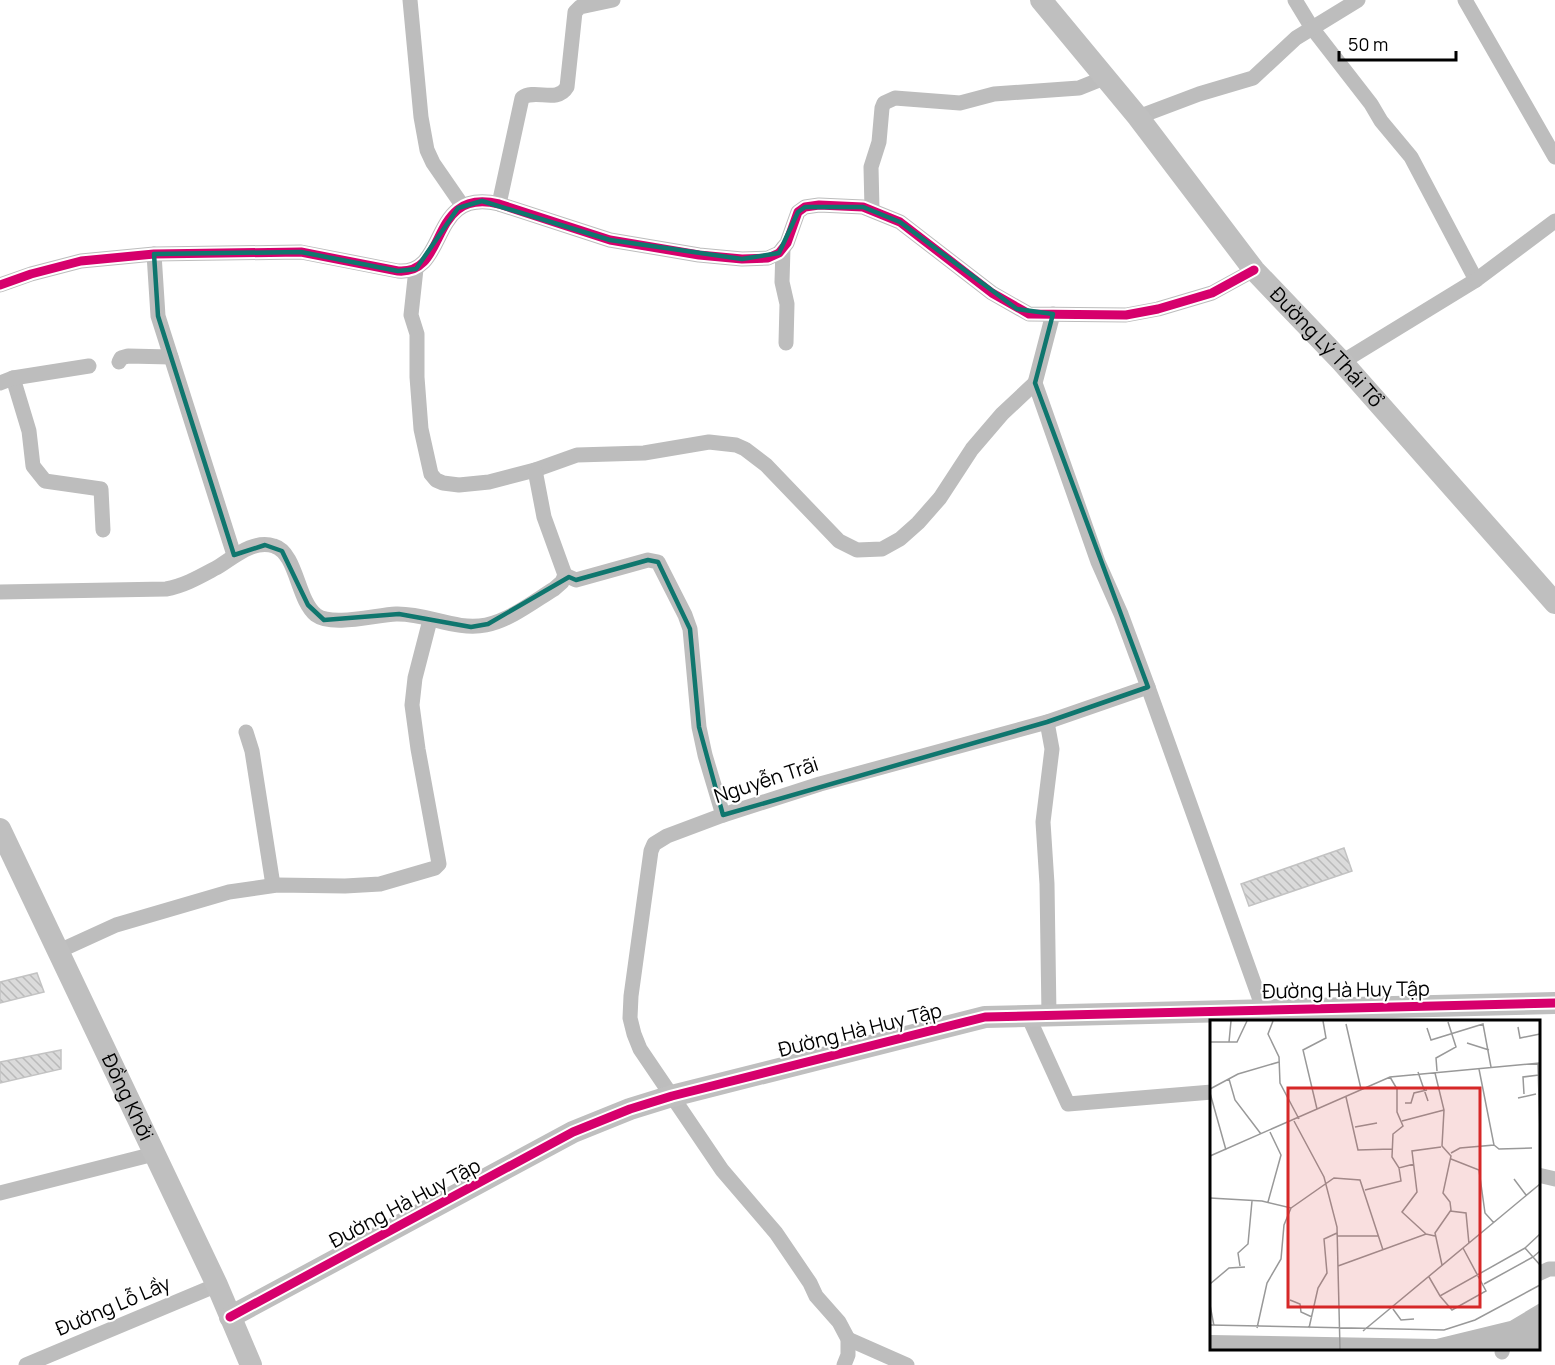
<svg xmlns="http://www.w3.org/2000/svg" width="1555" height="1365" font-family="Manrope,sans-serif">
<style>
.building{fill:url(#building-back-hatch);stroke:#c3c3c3;stroke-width:1.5}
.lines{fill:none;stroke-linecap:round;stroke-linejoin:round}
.street{stroke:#bdbdbd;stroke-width:15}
.secondary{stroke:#bfbfbf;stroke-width:22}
.cycleway-casing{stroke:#fff;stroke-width:13}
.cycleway{stroke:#d6006c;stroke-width:9}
.marked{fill:none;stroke:#0f766e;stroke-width:4.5;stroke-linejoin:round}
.labels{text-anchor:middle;stroke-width:4.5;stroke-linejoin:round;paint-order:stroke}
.street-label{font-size:20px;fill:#000;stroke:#fff}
.inset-road{fill:none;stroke:#999;stroke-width:1.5}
.view{fill:#d62828;fill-opacity:0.15;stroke:#d62828;stroke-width:3}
.inset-edge{fill:none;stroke:#000;stroke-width:3}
</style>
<defs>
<pattern id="building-back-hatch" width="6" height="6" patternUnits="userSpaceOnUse" patternTransform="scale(1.5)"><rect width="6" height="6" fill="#dbdbdb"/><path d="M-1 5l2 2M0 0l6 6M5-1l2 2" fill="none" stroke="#bababa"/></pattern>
</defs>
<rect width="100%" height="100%" fill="#fff"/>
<g class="building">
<path d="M 1344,848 L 1352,871 L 1249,906 L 1241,884 Z"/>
<path d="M 37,973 L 44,992 L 0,1003 L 0,982 Z"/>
<path d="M 61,1050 L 61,1069 L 0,1083 L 0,1062 Z"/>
</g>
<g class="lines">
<g class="street">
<path d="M 410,0 L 421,117 L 427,150 L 433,163 L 462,205"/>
<path d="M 1295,0 L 1312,28 L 1371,104 L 1381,121 L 1411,157 L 1476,280 L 1342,362"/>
<path d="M 1465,0 L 1555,157"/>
<path d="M 1138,117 L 1199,94 L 1253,78 L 1296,38 L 1358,0"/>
<path d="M 499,204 L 522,98 C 535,88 557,104 567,87 L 575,12 L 580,7 L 613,0"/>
<path d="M 872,209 L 871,167 L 879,142 L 882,108 L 884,103 L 895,98 L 960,103 L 994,94 L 1079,88 L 1104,78"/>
<path d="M 783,248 L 782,282 L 787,304 L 786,343"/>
<path d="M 154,254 L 158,316 L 234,555"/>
<path d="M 416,269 L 411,315 L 417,334 L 417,377 L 421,429 L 431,474 L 436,480 L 443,483 L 459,485 L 489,482 L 535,470 L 577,455 L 644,453 L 709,442 L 736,445 L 745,449 L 766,465 L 839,541 L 857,550 L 882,549 L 900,539 L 918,523 L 940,498 L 972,449 L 1002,414 L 1035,383"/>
<path d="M 1476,280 L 1555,221"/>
<path d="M 0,285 L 31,274 L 81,261 L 154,254 L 301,252 L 398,271 C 450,275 427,187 499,204 L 610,240 L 699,255 L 742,259 L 768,258 L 779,253 L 787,243 L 798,212 L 805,207 L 819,205 L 863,207 L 900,222 L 992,293 L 1029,314 L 1126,315 L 1158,309 L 1212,293 L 1254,270"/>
<path d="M 1053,314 L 1035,383 L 1098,562 L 1121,614 L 1148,687 L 1264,1011"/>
<path d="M 119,362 L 121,358 L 128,356 L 171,357"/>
<path d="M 13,378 L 29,431 L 33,466 L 45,481 L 101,489 L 103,530"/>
<path d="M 0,383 L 13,378 L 89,366"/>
<path d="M 565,575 L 576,580 L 648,560 L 658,562 L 685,615 L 690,629 L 699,727 L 705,755 L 723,815"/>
<path d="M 0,592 L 166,589 C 184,586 201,576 216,568 C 233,558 253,539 274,546 C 297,553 297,600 316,615 C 332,627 375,615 396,614 C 427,613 455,631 486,625 C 510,620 533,602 554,589 L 562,582 L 565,575 L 544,517 L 535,470"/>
<path d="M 1047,722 L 1052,749 L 1043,822 L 1047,884 L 1049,1015"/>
<path d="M 246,732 L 252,751 L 273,885"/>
<path d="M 59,951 L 116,925 L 229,892 L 277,885 L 345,886 L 380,884 L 435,868 L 439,864 L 438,858 L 418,749 L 412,705 L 415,678 L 430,620"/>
<path d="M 1028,1016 L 1068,1104 L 1212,1092"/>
<path d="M 1538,1175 L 1555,1179"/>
<path d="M 0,1193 L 154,1154"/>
<path d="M 1538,1274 L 1549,1269 L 1555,1269"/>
<path d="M 848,1339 L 907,1365"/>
<path d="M 1502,1352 L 1503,1348"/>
<path d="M 26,1365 L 217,1285"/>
<path d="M 844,1365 L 848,1355 L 848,1339 L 839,1322 L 816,1296 L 810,1283 L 776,1233 L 722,1170 L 640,1049 L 634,1034 L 630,1018 L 631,996 L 651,851 L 654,844 L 667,836 L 723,815 L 820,784 L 1047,722 L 1148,687"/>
</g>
<g class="secondary">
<path id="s1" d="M 1041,0 L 1138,117 L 1254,270 L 1342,362 L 1555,603"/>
<path id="s2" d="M 0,829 L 217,1285 L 251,1365"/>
<path d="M 230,1317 L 573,1132 L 630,1109 L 672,1096 L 985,1017 L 1555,1003"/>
</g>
<g class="cycleway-casing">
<g id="cycleway">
<path d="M 0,285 L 31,274 L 81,261 L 154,254 L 301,252 L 398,271 C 450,275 427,187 499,204 L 610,240 L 699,255 L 742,259 L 768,258 L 779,253 L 787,243 L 798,212 L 805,207 L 819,205 L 863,207 L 900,222 L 992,293 L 1029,314 L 1126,315 L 1158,309 L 1212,293 L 1254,270"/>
<path d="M 230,1317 L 573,1132 L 630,1109 L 672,1096 L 985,1017 L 1555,1003"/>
</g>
</g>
<use href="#cycleway" class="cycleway"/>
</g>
<path class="marked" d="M 482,201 L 610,240 L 742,259 L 779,253 L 798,212 L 805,207 L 863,207 L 900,222 L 1017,309 L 1053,314 L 1035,383 L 1148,687 L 1047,722 L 723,815 L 699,727 L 690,629 L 658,562 L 648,560 L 576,580 L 569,577 L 488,624 L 471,627 L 399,614 L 324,620 L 308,605 L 282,551 L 265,545 L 234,555 L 158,316 L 154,254 L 301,252 L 398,271 L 416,269 L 458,208 Z"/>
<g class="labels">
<g class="street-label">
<text dy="7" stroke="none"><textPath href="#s1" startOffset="450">Đường Lý Thái Tổ</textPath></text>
<text transform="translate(766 780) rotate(-18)" y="7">Nguyễn Trãi</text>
<text transform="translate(1346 990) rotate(-1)" y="7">Đường Hà Huy Tập</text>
<text transform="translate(860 1030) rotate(-14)" y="7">Đường Hà Huy Tập</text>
<text dy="7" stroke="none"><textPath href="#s2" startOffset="297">Đồng Khởi</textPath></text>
<text transform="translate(405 1203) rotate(-28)" y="7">Đường Hà Huy Tập</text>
<text transform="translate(113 1306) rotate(-23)" y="7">Đường Lỗ Lầy</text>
</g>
</g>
<g transform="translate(1210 1020)">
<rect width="330" height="330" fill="#fff"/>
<path d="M 330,283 L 330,329 L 0,329 L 0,315 L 226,319 L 300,301 Z" fill="#bababa"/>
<path class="inset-road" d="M 63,1 L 58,14 L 69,37 L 70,63 L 89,99M 136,4 L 151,69M 308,7 L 310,18 L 330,14M 217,8 L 221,20 L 273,4 L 281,47M 0,22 L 27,22 L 37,1M 19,22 L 21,1M 257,23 L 279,30M 328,43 L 330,113M 227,51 L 226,38 L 246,27 L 238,2M 208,52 L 218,81M 225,53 L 234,90 L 232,126 L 241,136 L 233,173 L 240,182 L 241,190 L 225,213 L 232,245M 180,57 L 187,69 L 187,92 L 193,106 L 183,114 L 182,137 L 189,148 L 204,144M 19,59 L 25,80 L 51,114M 0,69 L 28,54 L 69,42M 0,73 L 16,130M 314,74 L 313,57 L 329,55M 136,77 L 148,130 L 182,129M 308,78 L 326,74M 195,83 L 201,83 L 204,73 L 217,70M 107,89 L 93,30 L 116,18 L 113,1M 84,101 L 114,157 L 127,207 L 130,329M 192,101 L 234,90M 145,107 L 167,103M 284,125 L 289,129 L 322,128M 241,133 L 250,128 L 284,125 L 269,49M 0,136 L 180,57 L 330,43M 241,139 L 269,150 L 275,193 L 284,203M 304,159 L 316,175M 155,170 L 191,161 L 189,148M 0,178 L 52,181 L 81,188 L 124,158 L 150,160 L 173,230M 58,182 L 71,135 L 60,112M 240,191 L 256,193 L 259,224M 216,214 L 192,192 L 207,172 L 202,131 L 231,127M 127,216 L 168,216M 315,228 L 330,214M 330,231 L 323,237 L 330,245M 30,246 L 28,233 L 38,224 L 42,181M 128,246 L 216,214 L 225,216M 219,257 L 230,276 L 315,228 L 323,237 L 274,264M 0,264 L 19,248 L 35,247M 230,276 L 242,290 L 276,271 L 253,228M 80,280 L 90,284 L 91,292 L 102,297M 0,285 L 4,306M 183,289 L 191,300 L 204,299M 0,305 L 234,310 L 265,300 L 330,265M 47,308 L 57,263 L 71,239 L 74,205 L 81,188M 99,308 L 108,268 L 117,253 L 114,219 L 127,213M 153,311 L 330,164"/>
<path class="view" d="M 78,68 L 270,68 L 270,287 L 78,287 Z"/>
<rect width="330" height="330" class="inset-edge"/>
</g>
<path d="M1339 51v9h117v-9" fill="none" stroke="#000000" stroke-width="3"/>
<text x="1348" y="51" font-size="18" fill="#000000" stroke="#ffffff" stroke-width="4.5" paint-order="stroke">50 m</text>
</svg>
